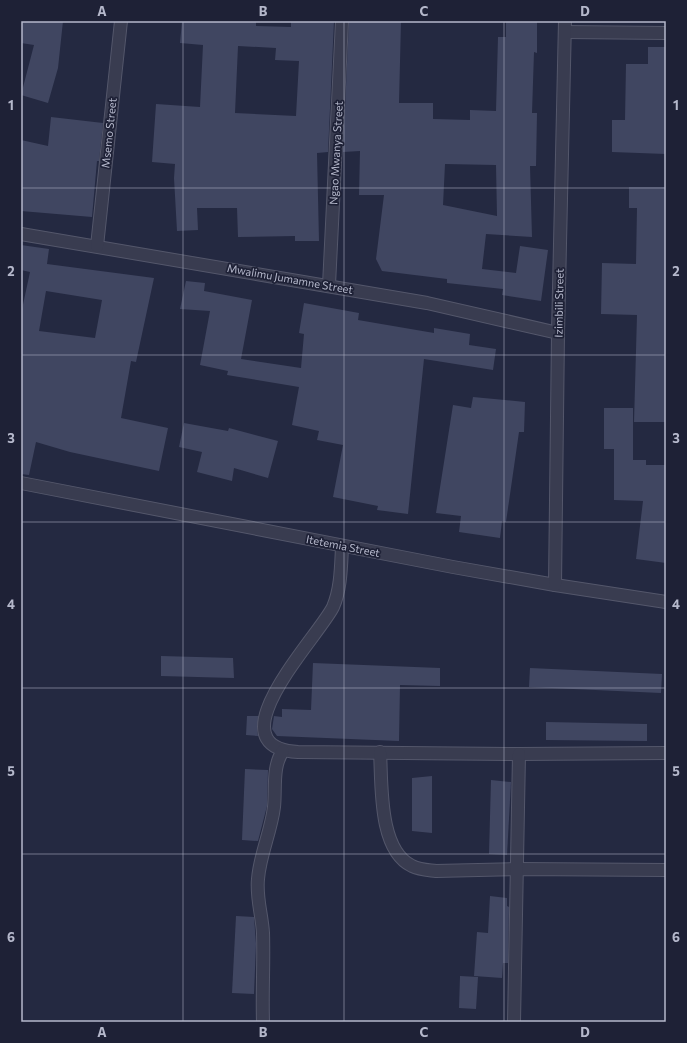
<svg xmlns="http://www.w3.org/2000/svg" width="687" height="1043" font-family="Commissioner,sans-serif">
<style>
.building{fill:#404661;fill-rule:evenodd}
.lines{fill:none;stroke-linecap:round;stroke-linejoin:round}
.service-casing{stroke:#54576b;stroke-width:14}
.minor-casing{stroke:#54576b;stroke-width:14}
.service{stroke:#393c50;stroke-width:12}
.minor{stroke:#393c50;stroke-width:12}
.grid{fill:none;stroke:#b5b8cb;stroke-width:1;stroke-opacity:0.55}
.labels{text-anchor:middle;stroke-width:3.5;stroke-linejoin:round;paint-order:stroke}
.street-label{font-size:11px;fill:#b5b8cb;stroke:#1e2136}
.neatline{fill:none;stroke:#b5b8cb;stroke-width:1.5}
.grid-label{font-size:13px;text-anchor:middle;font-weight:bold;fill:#b5b8cb}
</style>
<rect width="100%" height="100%" fill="#242941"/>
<g class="building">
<path d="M 21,21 L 63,21 L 58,68 L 48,103 L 21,95 L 34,45 L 21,43 Z"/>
<path d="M 182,21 L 256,21 L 256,26 L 291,27 L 291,21 L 334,21 L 328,152 L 317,153 L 319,241 L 295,241 L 295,236 L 238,237 L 237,208 L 197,208 L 198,230 L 177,231 L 174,178 L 175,164 L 152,162 L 156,104 L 200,107 L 203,45 L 180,43 ZM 238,46 L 276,48 L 275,60 L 299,61 L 296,116 L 235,113 Z"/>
<path d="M 349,21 L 401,21 L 399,103 L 433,103 L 433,119 L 470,120 L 470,110 L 496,111 L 498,37 L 506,37 L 506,21 L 537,21 L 537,53 L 534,52 L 532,113 L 537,113 L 536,166 L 530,166 L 532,237 L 486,234 L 482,269 L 516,273 L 520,246 L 548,250 L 541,301 L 502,295 L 503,289 L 447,283 L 447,279 L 382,271 L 376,259 L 384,195 L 359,195 L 360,151 L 343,152 ZM 445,164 L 496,165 L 497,216 L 443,205 Z"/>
<path d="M 648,47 L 666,47 L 666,154 L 612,152 L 612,120 L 625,120 L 626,64 L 648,64 Z"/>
<path d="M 51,117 L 103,123 L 99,161 L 97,161 L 92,217 L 21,211 L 21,140 L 48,146 Z"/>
<path d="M 629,187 L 666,187 L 666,422 L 634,422 L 637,315 L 601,314 L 602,263 L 636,264 L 637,208 L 629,208 Z"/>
<path d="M 21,245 L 49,249 L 47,264 L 154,278 L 136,362 L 131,361 L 121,418 L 168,428 L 159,471 L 70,452 L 36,442 L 29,475 L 21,474 L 21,314 L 30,272 L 21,270 ZM 46,291 L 102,300 L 95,338 L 39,331 Z"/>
<path d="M 186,281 L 205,283 L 204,291 L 252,300 L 241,359 L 301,368 L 304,334 L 299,333 L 304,303 L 359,313 L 358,320 L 434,333 L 434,328 L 470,334 L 469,345 L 496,349 L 493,370 L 424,359 L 408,514 L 377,510 L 378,506 L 333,497 L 343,445 L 317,440 L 319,431 L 292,425 L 299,387 L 227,375 L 228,371 L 200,365 L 210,311 L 180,309 Z"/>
<path d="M 473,397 L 525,402 L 524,432 L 519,432 L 506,522 L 502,521 L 500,538 L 459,532 L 461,516 L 436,513 L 453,405 L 471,408 Z"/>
<path d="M 604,408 L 633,408 L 633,460 L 646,460 L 646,465 L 666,465 L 666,563 L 636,559 L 643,501 L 614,500 L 614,449 L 604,449 Z"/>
<path d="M 184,423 L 228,431 L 229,428 L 278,441 L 268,478 L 234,468 L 232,481 L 197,472 L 202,452 L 179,447 Z"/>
<path d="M 161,656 L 233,658 L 234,678 L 161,676 Z"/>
<path d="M 313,663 L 440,668 L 440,686 L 400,685 L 399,741 L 277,736 L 272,729 L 274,716 L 282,717 L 282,709 L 311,710 Z"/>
<path d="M 530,668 L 662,674 L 661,693 L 529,687 Z"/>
<path d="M 247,716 L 259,716 L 257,730 L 258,736 L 246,735 Z"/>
<path d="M 546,722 L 647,724 L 647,741 L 546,740 Z"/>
<path d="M 245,769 L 268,770 L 267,806 L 258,841 L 242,840 Z"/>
<path d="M 432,776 L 432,833 L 412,831 L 412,778 Z"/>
<path d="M 491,780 L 511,782 L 507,855 L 489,854 Z"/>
<path d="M 490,896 L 507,898 L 507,906 L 509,907 L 508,963 L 503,963 L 502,978 L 474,976 L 477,932 L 488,933 Z"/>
<path d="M 236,916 L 254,917 L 256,944 L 254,994 L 232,993 Z"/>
<path d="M 460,976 L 478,977 L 476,1009 L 459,1008 Z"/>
</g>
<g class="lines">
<g class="service-casing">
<g id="service">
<path d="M 342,547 C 341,566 341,589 333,607 C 319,636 210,747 298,752 L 519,754 L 666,753"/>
<path d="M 380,752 C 382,783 378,850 412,866 C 420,870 428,870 436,871 L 518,869 L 666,870"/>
<path d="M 263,1022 C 262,992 264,963 263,933 C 262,915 256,897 258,879 C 260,854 271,832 274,807 C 276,789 272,766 283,751"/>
<path d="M 514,1022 L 519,754"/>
</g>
</g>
<g class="minor-casing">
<g id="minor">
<path d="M 565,32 L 666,33"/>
<path d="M 21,234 L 427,303 L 558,333"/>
<path d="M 97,246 L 121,21"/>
<path d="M 329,285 L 342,21"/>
<path d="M 21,483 L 453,567 L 555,585 L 666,602"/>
<path d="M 555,585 L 558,333 L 565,21"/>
</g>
</g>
<use href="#service" class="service"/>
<use href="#minor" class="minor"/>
</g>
<path class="grid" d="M 183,21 L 183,1022M 344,21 L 344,1022M 504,21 L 504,1022M 21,188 L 666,188M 21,355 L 666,355M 21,522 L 666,522M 21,688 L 666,688M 21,854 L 666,854"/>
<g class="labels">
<g class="street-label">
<text transform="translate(109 133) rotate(-84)" y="4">Msemo Street</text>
<text transform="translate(336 153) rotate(-87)" y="4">Ngao Mwanya Street</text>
<text transform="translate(290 279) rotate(10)" y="4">Mwalimu Jumamne Street</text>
<text transform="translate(559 303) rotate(-89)" y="4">Izimbili Street</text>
<text transform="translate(343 546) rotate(11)" y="4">Itetemia Street</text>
</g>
</g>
<rect width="687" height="1043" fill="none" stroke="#1e2136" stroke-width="44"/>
<rect x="22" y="22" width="643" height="999" class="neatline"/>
<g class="grid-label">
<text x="102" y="16">A</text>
<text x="263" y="16">B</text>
<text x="424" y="16">C</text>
<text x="585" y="16">D</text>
<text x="11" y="110">1</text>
<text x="676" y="110">1</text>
<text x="11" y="276">2</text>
<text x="676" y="276">2</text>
<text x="11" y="443">3</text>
<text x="676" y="443">3</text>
<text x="11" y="609">4</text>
<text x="676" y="609">4</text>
<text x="11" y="776">5</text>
<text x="676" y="776">5</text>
<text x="11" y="942">6</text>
<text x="676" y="942">6</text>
<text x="102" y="1037">A</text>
<text x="263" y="1037">B</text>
<text x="424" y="1037">C</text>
<text x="585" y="1037">D</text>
</g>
</svg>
